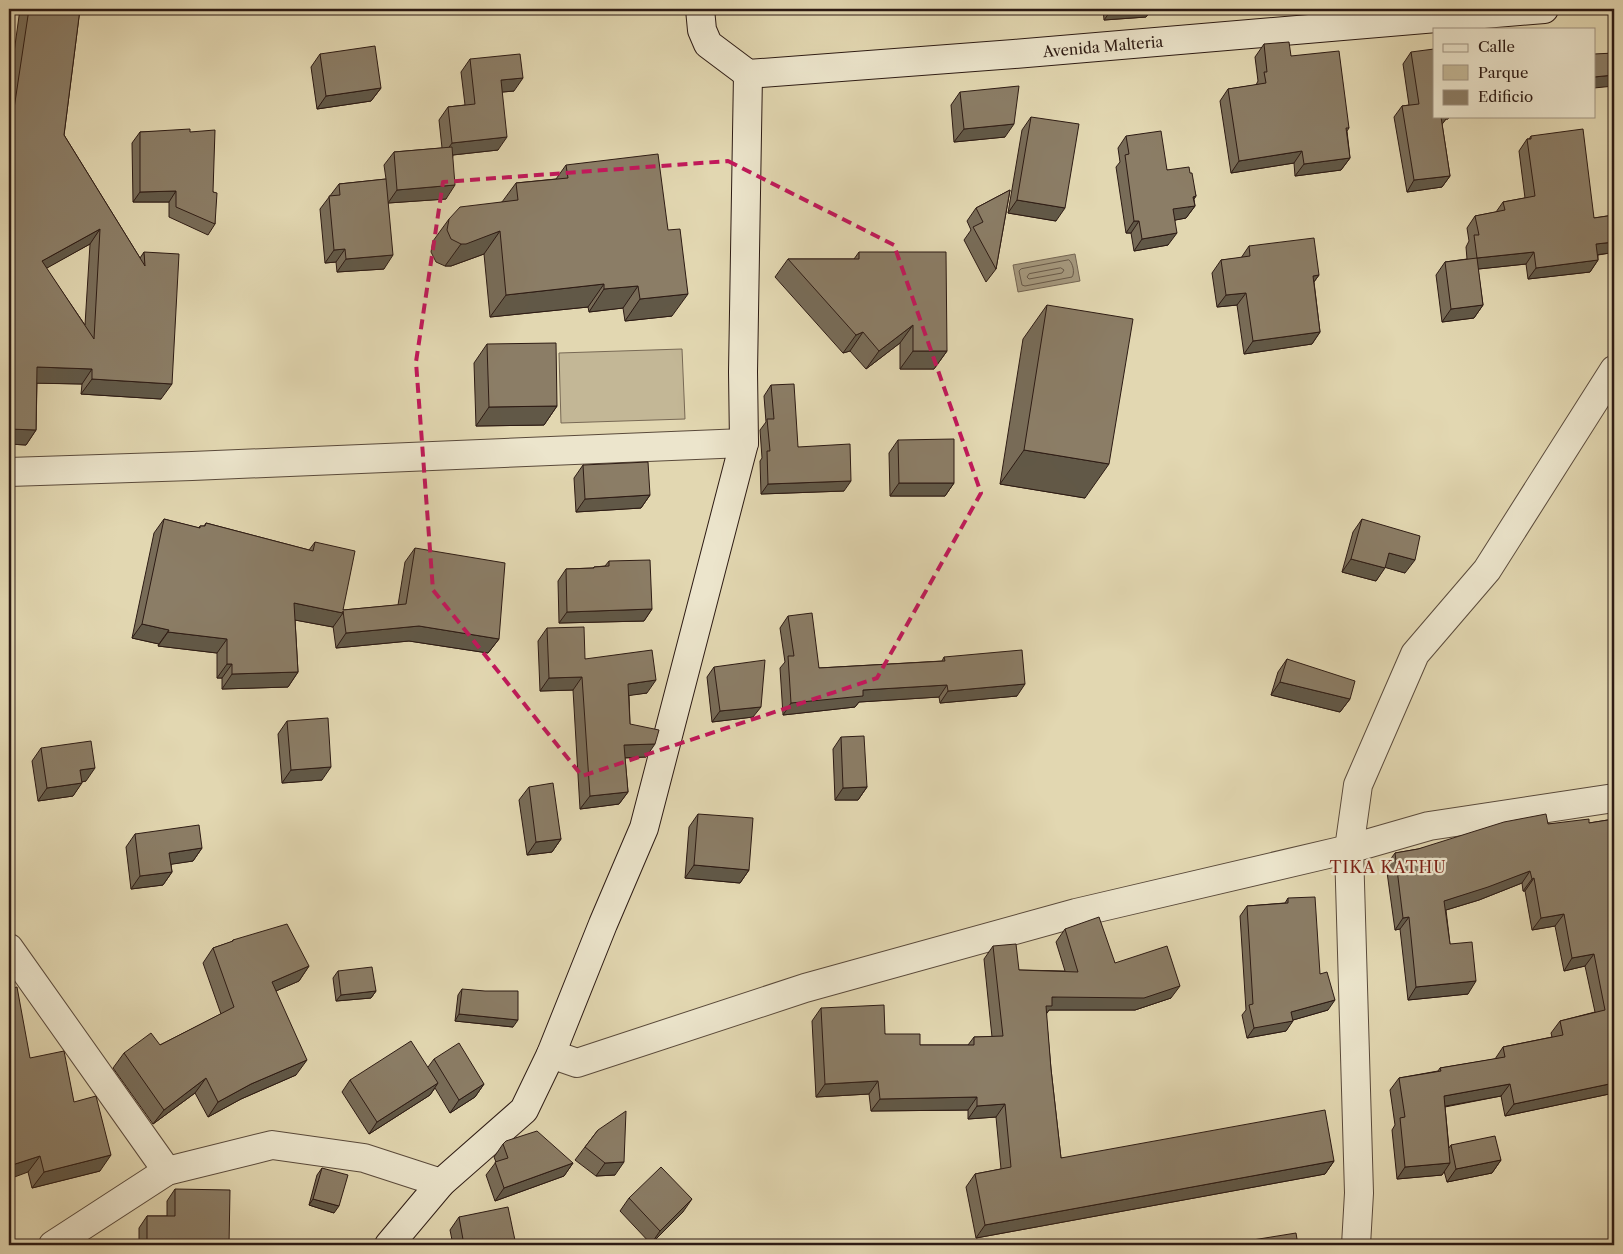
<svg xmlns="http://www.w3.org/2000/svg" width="1623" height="1254" font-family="'Libre Caslon Text',serif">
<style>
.green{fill:#c3b796;stroke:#786955}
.water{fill:#a4977c;stroke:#746552}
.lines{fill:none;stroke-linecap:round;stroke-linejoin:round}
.shore{stroke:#685948;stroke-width:1}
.street-casing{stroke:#5a4a3b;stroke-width:30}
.secondary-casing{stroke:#2d1b14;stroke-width:30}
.street{stroke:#ece5cc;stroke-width:28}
.secondary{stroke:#ece5cc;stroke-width:28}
.wall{fill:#786c58;stroke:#2d1b14;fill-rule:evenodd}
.shaded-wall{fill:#615847;stroke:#2d1b14}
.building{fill:#8b7d66;stroke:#2d1b14;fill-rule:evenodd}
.marked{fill:none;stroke:#c2185b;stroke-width:4;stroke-dasharray:10 6;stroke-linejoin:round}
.labels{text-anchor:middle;stroke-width:4.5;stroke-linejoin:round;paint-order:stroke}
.street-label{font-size:15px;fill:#2d1b14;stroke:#ece5cc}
.neighbourhood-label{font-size:16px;letter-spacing:1px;fill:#7a1f14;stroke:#ece5cc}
</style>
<rect width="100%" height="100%" fill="#e2d7b1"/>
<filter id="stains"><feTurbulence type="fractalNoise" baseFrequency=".004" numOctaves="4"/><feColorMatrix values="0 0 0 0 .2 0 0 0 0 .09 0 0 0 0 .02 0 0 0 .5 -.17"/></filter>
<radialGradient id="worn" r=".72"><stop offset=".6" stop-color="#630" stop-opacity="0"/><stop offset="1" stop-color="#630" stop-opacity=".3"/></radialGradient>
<path class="green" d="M 682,349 L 685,419 L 561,423 L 559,353 Z"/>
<path class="water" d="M 1075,254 L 1080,281 L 1018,292 L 1013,265 Z"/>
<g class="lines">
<g class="shore">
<path d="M 1069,260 C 1073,263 1075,273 1072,277 L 1025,286 L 1022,285 L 1019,271 L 1021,269 Z"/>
<path d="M 1061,268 L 1064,270 L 1062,273 L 1029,279 L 1027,277 L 1029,274 Z"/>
</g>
<g class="street-casing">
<g id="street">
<path d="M 9,472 L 192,466 L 744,443"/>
<path d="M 9,948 L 167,1171"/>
<path d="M 551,1054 L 577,1063 L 805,988 L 1076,913 L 1349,849 L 1429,826 L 1614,798"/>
<path d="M 53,1245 L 167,1171 L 272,1145 L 364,1158 L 441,1183"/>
<path d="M 1356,1245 L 1359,1193 L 1349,849 L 1358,785 L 1415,654 L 1487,570 L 1614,370"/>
</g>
</g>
<g class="secondary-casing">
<g id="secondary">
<path d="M 700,9 L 702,30 L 708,44 L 748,74 L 1014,54 L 1544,9"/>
<path d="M 389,1245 L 441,1183 L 524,1110 L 551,1054 L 603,924 L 644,828 L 744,443 L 743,372 L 748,74"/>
</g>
</g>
<use href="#street" class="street"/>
<use href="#secondary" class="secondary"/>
</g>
<g class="wall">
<path d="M 20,9 L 80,9 L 64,135 L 140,258 L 144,252 L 161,399 L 81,394 L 82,384 L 37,383 L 36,430 L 26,445 L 9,444 L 9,89 ZM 90,244 L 85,325 L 46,268 Z"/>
<path d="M 1103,9 L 1152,9 L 1146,17 L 1104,20 Z"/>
<path d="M 1264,44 L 1291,56 L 1349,128 L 1347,131 L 1350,158 L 1341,170 L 1295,176 L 1294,163 L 1231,173 L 1220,101 L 1228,89 L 1256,85 L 1258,81 L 1255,57 Z"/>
<path d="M 1411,52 L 1434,116 L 1450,116 L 1448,119 L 1446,119 L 1442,124 L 1450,176 L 1442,187 L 1407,192 L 1394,117 L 1402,106 L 1409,105 L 1403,64 Z"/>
<path d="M 320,54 L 381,88 L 371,101 L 317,109 L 311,67 Z"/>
<path d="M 470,59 L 514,91 L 502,92 L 498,150 L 453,155 L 446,199 L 388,203 L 384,269 L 337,272 L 336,262 L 325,263 L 320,209 L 339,184 L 386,179 L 384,165 L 394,152 L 442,148 L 439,120 L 448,107 L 465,105 L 461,72 Z"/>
<path d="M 960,92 L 1005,137 L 954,142 L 951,105 Z"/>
<path d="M 1031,117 L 1056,221 L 1008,213 L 1022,130 Z"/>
<path d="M 140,132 L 190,132 L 213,192 L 215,224 L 208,235 L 169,217 L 169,202 L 133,202 L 132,143 Z"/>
<path d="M 1126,136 L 1167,170 L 1190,173 L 1196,196 L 1194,199 L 1195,206 L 1186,218 L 1175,220 L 1168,245 L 1134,251 L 1131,233 L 1126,233 L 1116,167 L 1120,162 L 1118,148 Z"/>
<path d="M 1531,136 L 1594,218 L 1614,215 L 1614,247 L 1610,253 L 1598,255 L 1598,260 L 1590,272 L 1528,279 L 1526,264 L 1478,269 L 1483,305 L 1474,318 L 1442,322 L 1436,275 L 1445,262 L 1467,259 L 1466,247 L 1469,241 L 1467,228 L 1475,216 L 1496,212 L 1503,202 L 1525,198 L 1519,151 L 1527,139 L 1529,139 Z"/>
<path d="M 566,165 L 672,316 L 625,321 L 623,308 L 589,312 L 588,307 L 490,317 L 484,254 L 451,266 L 445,266 L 436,262 L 431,252 L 433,241 L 449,219 L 502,202 L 516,183 L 556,179 Z"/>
<path d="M 1010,190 L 996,269 L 986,282 L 964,240 L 971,230 L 967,221 L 976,208 Z"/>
<path d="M 1249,246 L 1319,275 L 1314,282 L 1320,332 L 1312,344 L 1244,354 L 1237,305 L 1217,307 L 1212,273 L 1221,260 L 1241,258 Z"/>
<path d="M 859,252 L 947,351 L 934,369 L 900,369 L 900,343 L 866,369 L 850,351 L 843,353 L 775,277 L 788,259 L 854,259 Z"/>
<path d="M 1047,305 L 1085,498 L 1000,484 L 1023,339 Z"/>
<path d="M 487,344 L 557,406 L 544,425 L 476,426 L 474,363 Z"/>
<path d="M 771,385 L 798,447 L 844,491 L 761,494 L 760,461 L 762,458 L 760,430 L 766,422 L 764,396 Z"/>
<path d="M 898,440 L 954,483 L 945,496 L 890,496 L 889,453 Z"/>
<path d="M 583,465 L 650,495 L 641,508 L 576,512 L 574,478 Z"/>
<path d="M 164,519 L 199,528 L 200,526 L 204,526 L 206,523 L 309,550 L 315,542 L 343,610 L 398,605 L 405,562 L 415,548 L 499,639 L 488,653 L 409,641 L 336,648 L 333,626 L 333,627 L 295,620 L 298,672 L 288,687 L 222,689 L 222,678 L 217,678 L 217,653 L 158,646 L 159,644 L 132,638 L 154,533 Z"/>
<path d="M 1362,519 L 1405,573 L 1385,567 L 1376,581 L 1342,572 L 1353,532 Z"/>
<path d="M 609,561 L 652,609 L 644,621 L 559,623 L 558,581 L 566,569 L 593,568 L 594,567 L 605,566 Z"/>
<path d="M 788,616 L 819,668 L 942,661 L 944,657 L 1017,696 L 940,703 L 939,697 L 859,702 L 855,707 L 783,715 L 780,668 L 785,662 L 780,628 Z"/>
<path d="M 547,628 L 585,659 L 647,693 L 629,695 L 630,724 L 646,757 L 625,758 L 628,792 L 619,804 L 580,809 L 573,690 L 540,691 L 538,641 Z"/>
<path d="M 1287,659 L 1350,699 L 1340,712 L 1271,695 L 1278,672 Z"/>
<path d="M 714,667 L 753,717 L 712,722 L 707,677 Z"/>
<path d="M 287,721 L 322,780 L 282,783 L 278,734 Z"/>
<path d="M 841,737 L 867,787 L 858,800 L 835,800 L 833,749 Z"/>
<path d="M 41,748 L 86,781 L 82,782 L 73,796 L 38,801 L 32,761 Z"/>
<path d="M 529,787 L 561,839 L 552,852 L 527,855 L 519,800 Z"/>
<path d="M 698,814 L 749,870 L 740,883 L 685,878 L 689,827 Z"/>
<path d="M 1614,819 L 1614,918 L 1613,919 L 1614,1093 L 1505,1116 L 1501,1096 L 1445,1107 L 1449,1148 L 1451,1145 L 1501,1160 L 1492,1173 L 1447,1182 L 1444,1171 L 1442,1175 L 1397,1179 L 1392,1130 L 1395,1125 L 1390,1090 L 1399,1078 L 1438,1071 L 1440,1068 L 1495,1059 L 1503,1047 L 1552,1037 L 1551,1033 L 1560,1021 L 1595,1012 L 1585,966 L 1564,971 L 1555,926 L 1532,930 L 1525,891 L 1523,891 L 1522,883 L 1479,900 L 1446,910 L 1450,944 L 1468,994 L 1408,1000 L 1400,929 L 1395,930 L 1386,865 L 1395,853 L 1418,849 L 1548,824 L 1589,823 Z"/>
<path d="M 135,834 L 202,848 L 193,861 L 171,864 L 172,872 L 163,885 L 131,889 L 126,847 Z"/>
<path d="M 1288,898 L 1320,974 L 1328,1010 L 1293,1020 L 1286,1031 L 1247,1038 L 1242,1015 L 1246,1010 L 1240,916 L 1247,906 L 1285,903 Z"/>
<path d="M 1065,929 L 1115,963 L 1171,998 L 1135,1010 L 1049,1010 L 1046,1014 L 1051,1069 L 1061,1158 L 1334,1161 L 1325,1174 L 976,1238 L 966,1187 L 975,1174 L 1001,1169 L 996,1117 L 968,1119 L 968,1110 L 871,1111 L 869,1094 L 816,1097 L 812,1021 L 821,1008 L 885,1034 L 920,1045 L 968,1045 L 974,1037 L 992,1037 L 984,959 L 993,946 L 1019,970 L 1065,971 L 1056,942 Z"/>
<path d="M 233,940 L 309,966 L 299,981 L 276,991 L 296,1075 L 241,1099 L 208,1117 L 195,1093 L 153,1124 L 113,1068 L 124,1053 L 160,1045 L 221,1014 L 203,963 L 213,948 L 231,942 Z"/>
<path d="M 338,971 L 376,991 L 371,998 L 336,1001 L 333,978 Z"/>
<path d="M 462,989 L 513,1027 L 455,1021 L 458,995 Z"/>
<path d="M 30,1058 L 74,1102 L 100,1171 L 32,1188 L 28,1172 Z"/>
<path d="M 434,1059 L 484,1084 L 475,1097 L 450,1113 L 435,1088 L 430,1095 L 369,1134 L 342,1092 L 350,1080 L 428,1067 Z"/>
<path d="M 598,1130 L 615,1175 L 596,1176 L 575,1160 Z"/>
<path d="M 503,1144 L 573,1163 L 564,1176 L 495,1201 L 486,1175 L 496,1162 L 494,1157 Z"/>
<path d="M 322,1168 L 334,1213 L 309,1205 L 317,1175 Z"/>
<path d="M 175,1189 L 229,1245 L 139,1245 L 139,1228 L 147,1216 L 167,1216 L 167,1201 Z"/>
<path d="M 629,1198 L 683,1212 L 651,1244 L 620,1211 Z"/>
<path d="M 459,1217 L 516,1245 L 453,1245 L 450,1230 Z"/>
</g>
<g class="shaded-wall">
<path d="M 1112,9 L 1152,9 L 1146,17 L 1104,20 Z"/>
<path d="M 1614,75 L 1614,86 L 1594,88 L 1594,77 Z"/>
<path d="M 523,78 L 514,91 L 492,93 L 501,80 Z"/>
<path d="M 381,88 L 371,101 L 317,109 L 326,96 Z"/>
<path d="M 1441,116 L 1450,116 L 1448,119 L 1446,119 L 1440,127 Z"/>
<path d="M 1014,124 L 1005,137 L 954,142 L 964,129 Z"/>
<path d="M 507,137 L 498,150 L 443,156 L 452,143 Z"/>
<path d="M 1302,151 L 1294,163 L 1231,173 L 1239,161 Z"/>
<path d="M 1350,158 L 1341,170 L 1295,176 L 1304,164 Z"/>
<path d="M 1450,176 L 1442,187 L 1407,192 L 1414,180 Z"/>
<path d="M 455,185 L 446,199 L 388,203 L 397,190 Z"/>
<path d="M 176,191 L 169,202 L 133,202 L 140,192 Z"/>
<path d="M 1196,196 L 1188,207 L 1195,206 L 1186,218 L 1165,222 L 1173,209 L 1193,197 Z"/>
<path d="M 1017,200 L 1065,208 L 1056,221 L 1008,213 Z"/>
<path d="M 1134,221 L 1139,221 L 1131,233 L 1126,233 Z"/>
<path d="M 100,229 L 90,244 L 31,277 L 42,261 Z"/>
<path d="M 500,231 L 484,254 L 451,266 L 445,266 L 461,244 Z"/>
<path d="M 1177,233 L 1168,245 L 1134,251 L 1142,239 Z"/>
<path d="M 1614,242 L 1614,247 L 1610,253 L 1588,256 L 1596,244 Z"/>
<path d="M 345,249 L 336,262 L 325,263 L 334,250 Z"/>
<path d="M 1534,252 L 1526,264 L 1469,270 L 1477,258 Z"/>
<path d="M 393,255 L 384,269 L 337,272 L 346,259 Z"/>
<path d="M 1598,260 L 1590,272 L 1528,279 L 1536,268 Z"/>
<path d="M 1319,275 L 1310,287 L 1313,276 Z"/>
<path d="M 604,284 L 588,307 L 490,317 L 506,295 Z"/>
<path d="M 638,286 L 623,308 L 589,312 L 604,289 Z"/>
<path d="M 1246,293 L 1237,305 L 1217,307 L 1226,295 Z"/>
<path d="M 688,294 L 672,316 L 625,321 L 640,299 Z"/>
<path d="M 1483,305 L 1474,318 L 1442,322 L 1451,309 Z"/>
<path d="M 913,325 L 900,343 L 866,369 L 879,351 Z"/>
<path d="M 863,332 L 850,351 L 843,353 L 856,335 Z"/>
<path d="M 1320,332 L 1312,344 L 1244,354 L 1253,341 Z"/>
<path d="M 913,351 L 947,351 L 934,369 L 900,369 Z"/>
<path d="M 37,367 L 92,369 L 82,384 L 26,383 Z"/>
<path d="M 92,379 L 172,384 L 161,399 L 81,394 Z"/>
<path d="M 557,406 L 544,425 L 476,426 L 489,407 Z"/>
<path d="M 9,429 L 36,430 L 26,445 L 9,444 Z"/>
<path d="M 1024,450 L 1109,464 L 1085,498 L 1000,484 Z"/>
<path d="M 851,481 L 844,491 L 761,494 L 768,484 Z"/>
<path d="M 899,483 L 954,483 L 945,496 L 890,496 Z"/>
<path d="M 650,495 L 641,508 L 576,512 L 585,499 Z"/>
<path d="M 1389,553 L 1415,560 L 1405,573 L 1380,566 Z"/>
<path d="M 1351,559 L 1385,568 L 1376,581 L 1342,572 Z"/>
<path d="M 294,603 L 343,613 L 333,627 L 284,618 Z"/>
<path d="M 652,609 L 644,621 L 559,623 L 567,612 Z"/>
<path d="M 142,624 L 169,630 L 159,644 L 132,638 Z"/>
<path d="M 419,626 L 499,639 L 488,653 L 409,641 L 336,648 L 346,633 Z"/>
<path d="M 168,632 L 227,639 L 217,653 L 158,646 Z"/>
<path d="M 227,664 L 232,664 L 222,678 L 217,678 Z"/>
<path d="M 298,672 L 288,687 L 222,689 L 232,674 Z"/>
<path d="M 582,677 L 573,690 L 540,691 L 549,678 Z"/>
<path d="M 656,680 L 647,693 L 619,697 L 628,684 Z"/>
<path d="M 1280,682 L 1350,699 L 1340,712 L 1271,695 Z"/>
<path d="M 1025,684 L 1017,696 L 940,703 L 948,691 Z"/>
<path d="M 947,685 L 939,697 L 859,702 L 855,707 L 783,715 L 791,703 L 863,690 Z"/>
<path d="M 761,707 L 753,717 L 712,722 L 720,711 Z"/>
<path d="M 655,744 L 646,757 L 614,758 L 624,745 Z"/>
<path d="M 331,767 L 322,780 L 282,783 L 291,770 Z"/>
<path d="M 95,768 L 86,781 L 71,784 L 80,770 Z"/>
<path d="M 82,783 L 73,796 L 38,801 L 47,788 Z"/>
<path d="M 867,787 L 858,800 L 835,800 L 843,788 Z"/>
<path d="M 628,792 L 619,804 L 580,809 L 590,796 Z"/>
<path d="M 561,839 L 552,852 L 527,855 L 536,842 Z"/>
<path d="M 202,848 L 193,861 L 160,866 L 169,853 Z"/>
<path d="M 694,865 L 749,870 L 740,883 L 685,878 Z"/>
<path d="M 1530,871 L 1522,883 L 1479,900 L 1436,913 L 1444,901 Z"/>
<path d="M 172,872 L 163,885 L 131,889 L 140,876 Z"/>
<path d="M 1534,878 L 1525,891 L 1523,891 L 1532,879 Z"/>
<path d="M 1611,908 L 1614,908 L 1614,918 L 1603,920 Z"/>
<path d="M 1564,914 L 1555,926 L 1532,930 L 1541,918 Z"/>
<path d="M 1409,917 L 1400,929 L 1395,930 L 1403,918 Z"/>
<path d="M 1594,954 L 1585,966 L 1564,971 L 1572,958 Z"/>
<path d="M 309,966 L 299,981 L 262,997 L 272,982 Z"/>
<path d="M 1476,981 L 1468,994 L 1408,1000 L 1416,987 Z"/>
<path d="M 1180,986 L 1171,998 L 1135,1010 L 1049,1010 L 1043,1019 L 1037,1019 L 1052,997 Z"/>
<path d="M 376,991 L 371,998 L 336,1001 L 341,995 Z"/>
<path d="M 1335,1000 L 1328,1010 L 1286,1022 L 1293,1021 L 1286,1031 L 1247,1038 L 1254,1028 L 1291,1012 Z"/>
<path d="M 459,1014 L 518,1020 L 513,1027 L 455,1021 Z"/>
<path d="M 307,1060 L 296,1075 L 241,1099 L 208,1117 L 218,1102 L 251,1084 Z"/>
<path d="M 206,1078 L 195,1093 L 153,1124 L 164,1110 Z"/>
<path d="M 878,1081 L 869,1094 L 816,1097 L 825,1084 Z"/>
<path d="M 438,1083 L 430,1095 L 369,1134 L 377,1122 Z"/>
<path d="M 1614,1083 L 1614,1093 L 1505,1116 L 1514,1104 Z"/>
<path d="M 484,1084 L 475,1097 L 450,1113 L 459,1100 Z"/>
<path d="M 1510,1084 L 1501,1096 L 1435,1108 L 1444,1096 Z"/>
<path d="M 977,1097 L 968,1110 L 871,1111 L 880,1099 Z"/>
<path d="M 1005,1104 L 996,1117 L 968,1119 L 977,1106 Z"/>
<path d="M 111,1155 L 100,1171 L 32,1188 L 44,1172 Z"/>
<path d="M 40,1156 L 28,1172 L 9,1179 L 9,1166 Z"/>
<path d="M 1501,1160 L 1492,1173 L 1447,1182 L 1456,1169 Z"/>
<path d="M 1334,1161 L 1325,1174 L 976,1238 L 985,1225 Z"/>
<path d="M 624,1162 L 615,1175 L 596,1176 L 605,1163 Z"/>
<path d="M 573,1163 L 564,1176 L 495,1201 L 504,1188 Z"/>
<path d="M 1450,1163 L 1442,1175 L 1397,1179 L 1405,1167 Z"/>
<path d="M 313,1199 L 339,1206 L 334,1213 L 309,1205 Z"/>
<path d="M 692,1199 L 683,1212 L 651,1244 L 660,1231 Z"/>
</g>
<g class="building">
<path d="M 29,9 L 80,9 L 64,135 L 145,266 L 144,252 L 179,254 L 172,384 L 92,379 L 92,369 L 37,367 L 36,430 L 9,429 L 9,142 ZM 100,229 L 94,339 L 42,261 Z"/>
<path d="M 1289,42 L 1291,56 L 1339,51 L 1349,128 L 1346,128 L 1350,158 L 1304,164 L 1302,151 L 1239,161 L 1228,89 L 1266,83 L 1264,72 L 1267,72 L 1264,44 Z"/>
<path d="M 375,46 L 381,88 L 326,96 L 320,54 Z"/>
<path d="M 1434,49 L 1434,116 L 1448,116 L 1441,117 L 1450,176 L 1414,180 L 1402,106 L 1419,104 L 1411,52 Z"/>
<path d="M 1614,53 L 1614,75 L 1594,77 L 1594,54 Z"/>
<path d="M 520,54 L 523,78 L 501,80 L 507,137 L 452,143 L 448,107 L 475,104 L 470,59 Z"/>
<path d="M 1019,86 L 1014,124 L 964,129 L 960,92 Z"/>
<path d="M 1031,117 L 1079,124 L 1065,208 L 1017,200 Z"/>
<path d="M 190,129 L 190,132 L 215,130 L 213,192 L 217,193 L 215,224 L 176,207 L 176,191 L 140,192 L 140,132 Z"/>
<path d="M 1583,129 L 1594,218 L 1614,215 L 1614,242 L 1596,244 L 1598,260 L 1536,268 L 1534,252 L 1477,258 L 1474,235 L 1479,235 L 1475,216 L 1505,210 L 1503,202 L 1535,196 L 1527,139 L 1531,139 L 1531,136 Z"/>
<path d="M 1161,131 L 1167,170 L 1189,167 L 1190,173 L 1192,173 L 1196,196 L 1193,197 L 1195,206 L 1173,209 L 1177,233 L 1142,239 L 1139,221 L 1134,221 L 1125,155 L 1129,154 L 1126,136 Z"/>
<path d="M 452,147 L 455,185 L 397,190 L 394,152 Z"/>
<path d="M 658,154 L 668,230 L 680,229 L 688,294 L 640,299 L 638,286 L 604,289 L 604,284 L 506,295 L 500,231 L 466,244 L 461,244 L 451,239 L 447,230 L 449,219 L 460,207 L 518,200 L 516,183 L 568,178 L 566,165 Z"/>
<path d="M 386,179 L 393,255 L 346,259 L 345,249 L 334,250 L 329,196 L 340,195 L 339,184 Z"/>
<path d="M 1010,190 L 996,269 L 973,227 L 983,222 L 976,208 Z"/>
<path d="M 1314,238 L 1319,275 L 1313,276 L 1320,332 L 1253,341 L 1246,293 L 1226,295 L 1221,260 L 1250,256 L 1249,246 Z"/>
<path d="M 859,252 L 946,252 L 947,351 L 913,351 L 913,325 L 879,351 L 863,332 L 856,335 L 788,259 L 859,259 Z"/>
<path d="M 1477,258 L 1483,305 L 1451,309 L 1445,262 Z"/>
<path d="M 1047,305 L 1133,319 L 1109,464 L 1024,450 Z"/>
<path d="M 556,343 L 557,406 L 489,407 L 487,344 Z"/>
<path d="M 794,384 L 798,447 L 850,444 L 851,481 L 768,484 L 767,451 L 770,451 L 767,419 L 774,419 L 771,385 Z"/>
<path d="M 954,439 L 954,483 L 899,483 L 898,440 Z"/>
<path d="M 648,462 L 650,495 L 585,499 L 583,465 Z"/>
<path d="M 164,519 L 200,528 L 200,526 L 205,526 L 206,523 L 313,551 L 315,542 L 355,551 L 343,610 L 406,604 L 415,548 L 505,563 L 499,639 L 419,626 L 346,633 L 343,611 L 343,613 L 294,603 L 298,672 L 232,674 L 232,664 L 227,664 L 227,639 L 168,632 L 169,630 L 142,624 Z"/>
<path d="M 1362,519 L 1420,536 L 1415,560 L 1389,553 L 1385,568 L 1351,559 Z"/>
<path d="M 650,560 L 652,609 L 567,612 L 566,569 L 594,568 L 594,567 L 609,566 L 609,561 Z"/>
<path d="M 812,613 L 819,668 L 945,661 L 944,657 L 1022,650 L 1025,684 L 948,691 L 947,685 L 863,690 L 863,696 L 791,703 L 788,656 L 794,656 L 788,616 Z"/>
<path d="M 584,627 L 585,659 L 652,650 L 656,680 L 628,684 L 630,724 L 659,730 L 655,744 L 624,745 L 628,792 L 590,796 L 582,677 L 549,678 L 547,628 Z"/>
<path d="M 1287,659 L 1355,681 L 1350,699 L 1280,682 Z"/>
<path d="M 765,660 L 761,707 L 720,711 L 714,667 Z"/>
<path d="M 328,718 L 331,767 L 291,770 L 287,721 Z"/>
<path d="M 864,736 L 867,787 L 843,788 L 841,737 Z"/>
<path d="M 91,741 L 95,768 L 80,770 L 82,783 L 47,788 L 41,748 Z"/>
<path d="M 553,783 L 561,839 L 536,842 L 529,787 Z"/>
<path d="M 698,814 L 753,818 L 749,870 L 694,865 Z"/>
<path d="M 1546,814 L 1548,824 L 1589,819 L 1589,823 L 1614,819 L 1614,908 L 1611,908 L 1614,923 L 1614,1083 L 1514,1104 L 1510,1084 L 1444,1096 L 1450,1163 L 1405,1167 L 1400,1118 L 1405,1117 L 1399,1078 L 1441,1071 L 1440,1068 L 1505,1057 L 1503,1047 L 1563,1035 L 1560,1021 L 1605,1010 L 1594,954 L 1572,958 L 1564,914 L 1541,918 L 1534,878 L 1532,879 L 1530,871 L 1488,887 L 1444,901 L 1450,944 L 1472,942 L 1476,981 L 1416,987 L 1409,917 L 1403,918 L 1395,853 L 1418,849 L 1504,822 Z"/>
<path d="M 199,825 L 202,848 L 169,853 L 172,872 L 140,876 L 135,834 Z"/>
<path d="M 1315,897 L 1320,974 L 1327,972 L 1335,1000 L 1291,1012 L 1293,1021 L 1254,1028 L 1249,1005 L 1253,1004 L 1247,906 L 1288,903 L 1288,898 Z"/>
<path d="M 1099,917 L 1115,963 L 1167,946 L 1180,986 L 1144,998 L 1052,997 L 1052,1006 L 1046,1006 L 1051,1069 L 1061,1158 L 1325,1110 L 1334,1161 L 985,1225 L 975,1174 L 1011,1167 L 1005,1104 L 977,1106 L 977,1097 L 880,1099 L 878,1081 L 825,1084 L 821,1008 L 884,1005 L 885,1034 L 920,1034 L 920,1045 L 974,1045 L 974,1037 L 1003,1036 L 993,946 L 1016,944 L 1019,970 L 1078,972 L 1065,929 Z"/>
<path d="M 287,924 L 309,966 L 272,982 L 307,1060 L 251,1084 L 218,1102 L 206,1078 L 164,1110 L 124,1053 L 151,1033 L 160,1045 L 234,1007 L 213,948 L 233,941 L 233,940 Z"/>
<path d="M 372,967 L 376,991 L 341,995 L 338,971 Z"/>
<path d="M 17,987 L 30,1058 L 64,1051 L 74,1102 L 96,1096 L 111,1155 L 44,1172 L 40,1156 L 9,1166 L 9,989 Z"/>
<path d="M 462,989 L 485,991 L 518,991 L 518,1020 L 459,1014 Z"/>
<path d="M 411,1041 L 438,1083 L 377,1122 L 350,1080 Z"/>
<path d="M 459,1043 L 484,1084 L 459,1100 L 434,1059 Z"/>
<path d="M 626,1111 L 624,1162 L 605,1163 L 585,1147 L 598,1130 Z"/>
<path d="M 537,1131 L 573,1163 L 504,1188 L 495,1162 L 508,1158 L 503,1144 L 506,1141 Z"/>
<path d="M 1495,1136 L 1501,1160 L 1456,1169 L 1451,1145 Z"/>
<path d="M 661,1167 L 692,1199 L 660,1231 L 629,1198 Z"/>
<path d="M 322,1168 L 348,1175 L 339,1206 L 313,1199 Z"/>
<path d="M 175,1189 L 230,1190 L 229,1245 L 147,1245 L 147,1216 L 175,1216 Z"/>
<path d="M 508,1207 L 516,1245 L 464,1245 L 459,1217 Z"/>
<path d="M 1296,1233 L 1298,1245 L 1229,1245 L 1228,1244 Z"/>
</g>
<path class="marked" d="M 728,161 L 894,245 L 981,493 L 877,678 L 582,776 L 433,590 L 416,362 L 443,182 Z"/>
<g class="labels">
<g class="street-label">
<text transform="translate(1103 47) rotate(-5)" y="5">Avenida Malteria</text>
</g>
<g class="neighbourhood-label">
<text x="1388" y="873">TIKA KATHU</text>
</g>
</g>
<rect width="1623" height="1254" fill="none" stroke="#e2d7b1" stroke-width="30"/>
<rect x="10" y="10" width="1603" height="1234" fill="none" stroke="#2d1b14" stroke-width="2.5"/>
<rect x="15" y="15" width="1593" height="1224" fill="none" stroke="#2d1b14"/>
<rect x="1433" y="28" width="162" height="90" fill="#ece5cc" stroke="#a09482"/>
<rect x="1443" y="44" width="25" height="8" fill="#ece5cc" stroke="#a09482"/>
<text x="1478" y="52" font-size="15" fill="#2d1b14">Calle</text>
<rect x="1443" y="65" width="25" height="15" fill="#c3b796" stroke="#a09482"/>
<text x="1478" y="78" font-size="15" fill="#2d1b14">Parque</text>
<rect x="1443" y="90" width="25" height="15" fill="#8b7d66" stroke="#a09482"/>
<text x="1478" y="102" font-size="15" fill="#2d1b14">Edificio</text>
<rect width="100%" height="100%" filter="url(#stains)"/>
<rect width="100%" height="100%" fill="url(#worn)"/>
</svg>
